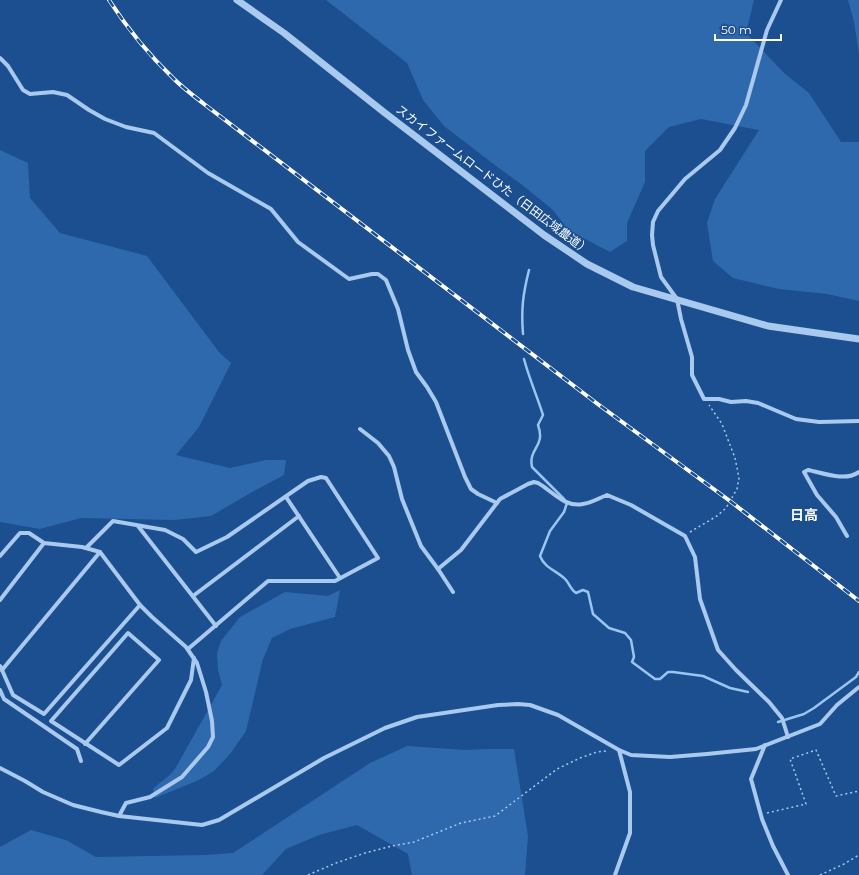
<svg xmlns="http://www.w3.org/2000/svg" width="859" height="875" font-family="Montserrat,'Noto Sans JP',sans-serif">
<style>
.green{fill:#2e69ad}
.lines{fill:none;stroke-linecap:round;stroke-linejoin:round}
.stream{stroke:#9cc4f0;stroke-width:2.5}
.path{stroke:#a9c9ee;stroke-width:1.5;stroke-dasharray:2 3;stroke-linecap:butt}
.minor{stroke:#a9c9ee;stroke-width:4}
.tertiary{stroke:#a9c9ee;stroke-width:7}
.rail-casing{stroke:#fff;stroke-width:4}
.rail{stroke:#1b4f8f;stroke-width:2.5;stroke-dasharray:8;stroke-linecap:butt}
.labels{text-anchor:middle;stroke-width:3;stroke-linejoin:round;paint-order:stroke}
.street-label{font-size:12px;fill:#fff;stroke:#1b4f8f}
.quarter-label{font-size:14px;font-weight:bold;fill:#fff;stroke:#1b4f8f}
</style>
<rect width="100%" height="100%" fill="#1b4f8f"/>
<g class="green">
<path d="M 326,0 L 754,0 L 746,33 L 784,73 L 809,93 L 841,142 L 859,142 L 859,301 L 827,294 L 779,289 L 733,278 L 713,261 L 707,223 L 715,199 L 759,130 L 701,119 L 669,127 L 645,151 L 645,182 L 627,223 L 627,241 L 610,252 L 568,230 L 553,210 L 521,184 L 496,166 L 444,126 L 423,100 L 407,63 Z"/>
<path d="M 848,0 L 859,0 L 859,54 L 854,22 Z"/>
<path d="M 0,150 L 28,163 L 30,198 L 60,233 L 147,256 L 219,352 L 231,363 L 199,427 L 176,455 L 230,468 L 266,460 L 286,460 L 284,475 L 254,491 L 211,516 L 175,520 L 81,518 L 40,529 L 0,522 Z"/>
<path d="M 340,590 L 335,617 L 290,629 L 272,638 L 263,659 L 246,731 L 230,754 L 214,771 L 199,780 L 155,798 L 153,789 C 160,782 169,777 175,769 L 222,685 L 218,670 L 217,653 L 221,641 L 240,617 L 285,592 L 328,596 Z"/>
<path d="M 407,746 L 465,750 L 488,749 L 514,749 L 528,836 L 525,875 L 412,875 L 408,854 L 357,825 L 319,835 L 286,849 L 262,875 L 0,875 L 0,847 L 31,830 L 66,840 L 96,857 L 205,855 L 233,853 L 370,763 Z"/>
</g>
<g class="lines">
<g class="stream">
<path d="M 523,334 C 521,309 523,294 529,270"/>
<path d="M 524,359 C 529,378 537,396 543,415 L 538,425 C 546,447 528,448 532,467 L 564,499 L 567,503 L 564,512 L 550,531 L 540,556 C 545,569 558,571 566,580 C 570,585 571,590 576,593 L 583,590 L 588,592 L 593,614 L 609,628 L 625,633 L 631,640 L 634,657 L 632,662 L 655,679 L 660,679 L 668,672 L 673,672 L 703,676 L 730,688 L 748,692"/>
<path d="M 778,722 L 804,714 L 814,708 L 856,677 L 859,672"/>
</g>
<g class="path">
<path d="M 690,532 L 717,516 L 726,508 L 737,489 L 739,478 L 735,458 L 722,424 L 709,405"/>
<path d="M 767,813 L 806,804 L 790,759 L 816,750 L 836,796 L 859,791"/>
<path d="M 308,875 L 336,863 L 365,853 L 392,846 L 414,842 L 461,823 L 495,816 L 557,769 L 580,758 L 597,752 L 607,751"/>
<path d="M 820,875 L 844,864 L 859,855"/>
</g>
<g class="minor">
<path d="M 781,0 L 767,30 L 746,105 L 735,128 L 720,150 L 685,179 L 658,211 L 653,222 L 652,235 L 653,245 L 661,277 L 677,299 L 681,319 L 692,357 L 692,375 L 704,399 L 719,399 L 731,402 L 746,401 L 758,403 L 796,419 L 819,422 L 859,421"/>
<path d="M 0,58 L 8,66 L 23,90 L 30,94 L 53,92 L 67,95 L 89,110 L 105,119 L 126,127 L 154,133 L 208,173 L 271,209 L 298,242 L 349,279 L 372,274 L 378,274 L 386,280 L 398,309 L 408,350 L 416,372 L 427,387 L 436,402 L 465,477 L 471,489 L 478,494 L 497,503"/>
<path d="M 360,429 L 378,443 L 389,456 L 394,467 L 402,499 L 421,546 L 438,569 L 453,592"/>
<path d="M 286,497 L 340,578"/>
<path d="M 138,526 L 216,626"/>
<path d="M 847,536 L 836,517 L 817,495 L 804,472 L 808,470 C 823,473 845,482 859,472"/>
<path d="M 86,548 L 113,521 L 165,530 L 183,539 L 196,552 L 227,537 L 308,481 L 321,477 L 326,478 L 378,558 L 335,581 L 268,581 L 188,649"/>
<path d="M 0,556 L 20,533 L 29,533 L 44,543 L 82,547 L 100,552 L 140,605 L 152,617 L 186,647 L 197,663 L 206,692 L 212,721 L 213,737 L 208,747 L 182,777 L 150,797 L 126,803 L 119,816"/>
<path d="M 438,569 L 461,550 L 500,499 L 528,484 L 534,482 L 538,483 C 552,491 565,508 583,504 C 591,503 599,498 607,495 L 631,505 L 685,536 L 695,557 L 700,599 L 718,650 L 736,670 L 769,702 L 782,718 L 788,737"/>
<path d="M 193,596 L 299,516"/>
<path d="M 0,600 L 44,543"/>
<path d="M 0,666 L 2,670 L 100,552"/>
<path d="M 2,670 L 13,695 L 44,714 L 140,605"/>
<path d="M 0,690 L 4,699 L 77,749 L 81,761"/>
<path d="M 85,744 L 159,660 L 128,633 L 51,721 L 119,765 L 167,728 L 191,680 L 194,658"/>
<path d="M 765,745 L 751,779 L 762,819 L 773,846 L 788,875"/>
<path d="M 0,768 L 25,781 L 43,792 L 73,805 L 101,812 L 119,816 L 202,825 L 219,820 L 324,758 L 385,728 L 417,717 L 498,705 L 518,704 L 530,705 L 558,715 L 619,750 L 631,755 L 670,757 L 707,754 L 756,749 L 820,724 L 837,705 L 859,687"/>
<path d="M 615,875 L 630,833 L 630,792 L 619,750"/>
</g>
<path class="tertiary" d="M 237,0 L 284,33 L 385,113 L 544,235 L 587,264 L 633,287 L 768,326 L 859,339"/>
<g class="rail-casing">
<path id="rail" d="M 109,0 C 127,28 149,55 174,79 C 183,88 194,96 204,104 L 599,405 L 730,501 L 859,601"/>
</g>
<use href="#rail" class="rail"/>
</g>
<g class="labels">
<g class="street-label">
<text transform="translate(493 180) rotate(37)" y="4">スカイファームロードひた（日田広域農道）</text>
</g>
<g class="quarter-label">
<text x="804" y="520">日高</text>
</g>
</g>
<path d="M715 34v6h66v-6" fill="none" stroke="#ffffff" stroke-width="2"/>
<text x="721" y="34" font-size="12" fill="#ffffff" stroke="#1b4f8f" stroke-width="3" paint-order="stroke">50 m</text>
</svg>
